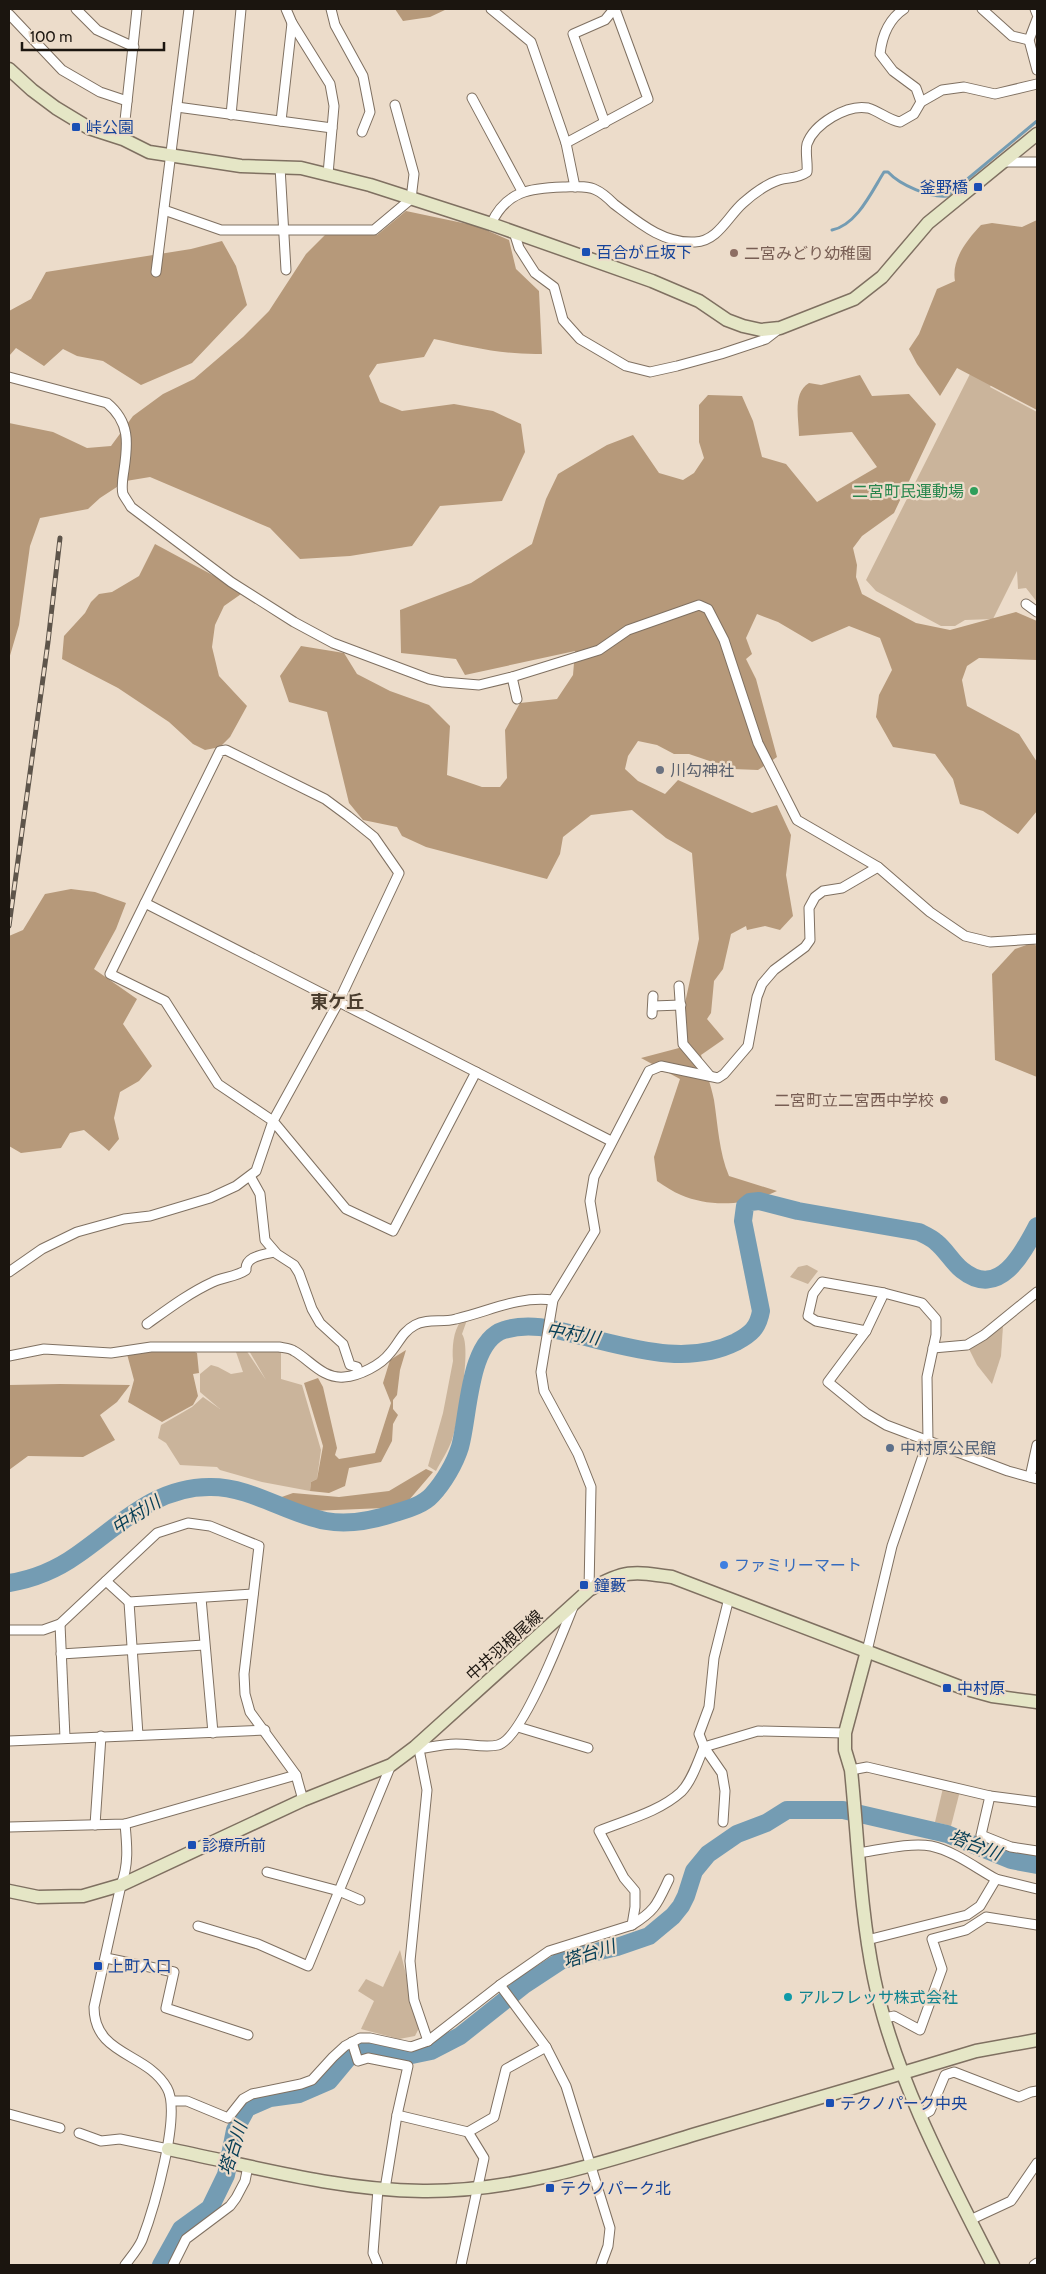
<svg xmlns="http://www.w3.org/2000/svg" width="1046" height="2274" font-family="Cabin,'Noto Sans JP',sans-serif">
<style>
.green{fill:#cab49b}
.forest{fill:#b6997a}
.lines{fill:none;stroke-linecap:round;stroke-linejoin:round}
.stream{stroke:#749cb3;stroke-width:3}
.river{stroke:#749cb3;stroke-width:18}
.street-casing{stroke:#7f7061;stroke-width:11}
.secondary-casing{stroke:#7f7061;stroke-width:15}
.street{stroke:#fff;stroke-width:9}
.secondary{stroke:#e5e6c6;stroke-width:12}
.rail-casing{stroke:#5d544a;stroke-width:5}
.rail{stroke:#ecdcca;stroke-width:3;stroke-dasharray:9;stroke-linecap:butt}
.transit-dot{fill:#1a4fb4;stroke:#ecdcca;stroke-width:2}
.education-dot{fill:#8d6e63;stroke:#ecdcca;stroke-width:2}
.leisure-dot{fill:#2e9e5b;stroke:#ecdcca;stroke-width:2}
.worship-dot{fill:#6b7280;stroke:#ecdcca;stroke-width:2}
.service-dot{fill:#5c6f8a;stroke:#ecdcca;stroke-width:2}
.shop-dot{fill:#3f7fe0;stroke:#ecdcca;stroke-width:2}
.culture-dot{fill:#0f9aa8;stroke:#ecdcca;stroke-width:2}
.labels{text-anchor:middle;stroke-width:4.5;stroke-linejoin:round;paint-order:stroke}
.transit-label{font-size:16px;fill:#164399;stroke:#ecdcca;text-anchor:start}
.education-label{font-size:16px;fill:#785e54;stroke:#ecdcca;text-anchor:start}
.leisure-label{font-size:16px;fill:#27864d;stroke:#ecdcca;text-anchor:end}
.worship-label{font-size:16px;fill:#5b616d;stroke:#ecdcca;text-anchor:start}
.service-label{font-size:16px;fill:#4e5e75;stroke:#ecdcca;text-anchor:start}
.shop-label{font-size:16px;fill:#366cbe;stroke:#ecdcca;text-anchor:start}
.street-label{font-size:16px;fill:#1b150f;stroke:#ecdcca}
.culture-label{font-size:16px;fill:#0d838f;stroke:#ecdcca;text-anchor:start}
.neighbourhood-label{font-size:18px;font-weight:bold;fill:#4a3d2e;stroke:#ecdcca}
.water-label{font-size:18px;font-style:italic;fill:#063e56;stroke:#ecdcca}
</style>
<rect width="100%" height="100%" fill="#ecdcca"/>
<g class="green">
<path d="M 972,370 L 994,379 L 990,387 L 1037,412 L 1037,602 L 1026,588 L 1018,589 L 1017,571 L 993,619 L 965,620 L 955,626 L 941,626 L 876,591 L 866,580 Z"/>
<path d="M 807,1265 L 818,1271 L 808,1284 L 790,1277 L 798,1267 Z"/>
<path d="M 467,1320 L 462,1334 C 472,1347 458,1423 452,1440 C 448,1451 441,1461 436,1471 L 428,1466 L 443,1413 L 453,1361 C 452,1348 453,1331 461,1321 Z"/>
<path d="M 1003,1326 L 1001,1356 L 992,1384 L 977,1365 L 968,1347 Z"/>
<path d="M 248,1349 L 281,1349 L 281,1379 L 302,1385 L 321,1450 L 317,1479 L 311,1482 L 310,1491 L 262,1482 L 220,1470 L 217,1467 L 180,1465 L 166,1443 L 158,1438 L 161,1425 L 192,1407 L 203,1397 L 220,1409 L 200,1392 L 200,1374 L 211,1365 L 218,1367 L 231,1374 L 243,1372 L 236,1352 L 246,1350 L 266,1380 Z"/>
<path d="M 943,1788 L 960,1791 L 951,1826 L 935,1822 Z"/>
<path d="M 400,1950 L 419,2028 L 415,2036 L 399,2039 L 361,2029 L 374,2001 L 358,1991 L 366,1979 L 383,1987 Z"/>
</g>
<g class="forest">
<path d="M 395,9 L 447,9 L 430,17 L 403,21 Z"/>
<path d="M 406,211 L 477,226 L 509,240 L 516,269 L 539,291 L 542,354 C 504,355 471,347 434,339 L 424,357 L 377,364 L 369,376 L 380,402 L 402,411 L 454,404 L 493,411 L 521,424 L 525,452 L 502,501 L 440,506 L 412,546 L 350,556 L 300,559 L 270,528 L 150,477 L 126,481 L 100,498 L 88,509 L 40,518 L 30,546 L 19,625 L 9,659 L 9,423 L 53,432 L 87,448 L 111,446 L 133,416 L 163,394 L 194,379 L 243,337 L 269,311 L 306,254 L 325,235 L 377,235 Z"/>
<path d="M 1037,220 L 1037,410 L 957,368 L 940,396 L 917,364 L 909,349 L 919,334 L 937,289 L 955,281 C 951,259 968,239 981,225 L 992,223 L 1022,227 Z"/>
<path d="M 222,241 L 236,266 L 247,305 L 192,363 L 141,385 L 103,361 L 77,356 L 63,349 L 44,366 L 16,348 L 9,356 L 9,311 L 31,299 L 46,272 L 191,249 Z"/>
<path d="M 860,375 L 872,396 L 909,394 L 936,424 L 894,513 L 862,536 L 853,548 L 857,565 L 856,577 L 862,594 L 916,623 L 950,630 L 1016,612 L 1037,621 L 1037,660 L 979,658 L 967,666 L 962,680 L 967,706 L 1019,734 L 1037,762 L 1037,811 L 1018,834 L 983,811 L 960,804 L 953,779 L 935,754 L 893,747 L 876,717 L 879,695 L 892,670 L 880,638 L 849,626 L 812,642 L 778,622 L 757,614 L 746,638 L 752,654 L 746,659 L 756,679 L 777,757 L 758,770 L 733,769 L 689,754 L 674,754 L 657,745 L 638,741 L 628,756 L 625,769 L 638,781 L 665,794 L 678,780 L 752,813 L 777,805 L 791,835 L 786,875 L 793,916 L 780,930 L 765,926 L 747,930 L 746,926 L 731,934 L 723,969 L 714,981 L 711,1013 L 707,1019 L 724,1039 L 701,1055 C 705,1069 711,1085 714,1100 C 718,1126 719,1152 729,1176 L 777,1191 C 749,1205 711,1208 681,1195 C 673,1192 665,1186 657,1181 L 654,1157 L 680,1079 L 641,1058 L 679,1048 L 683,1012 L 699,939 L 692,853 L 666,838 L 632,810 L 591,815 L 563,837 L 560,854 L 547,879 L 426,847 L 402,836 L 397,827 L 363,820 L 349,803 L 327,712 L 289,702 L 280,676 L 301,646 L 344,653 L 357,674 L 390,691 L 429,705 L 450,726 L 447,775 L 482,787 L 500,787 L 507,778 L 505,730 L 520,703 L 557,699 L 573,675 L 575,651 L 465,675 L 456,659 L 401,653 L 400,610 L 471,583 L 532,544 L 546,499 L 558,474 L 607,445 L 633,435 L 659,473 L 683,480 L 694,473 L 704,458 L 699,442 L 699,405 L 708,395 L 742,396 L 753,421 L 762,457 L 786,464 L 817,502 L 877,467 L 852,432 L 799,436 C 799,419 792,393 809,383 L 821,385 Z"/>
<path d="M 155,544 L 244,592 L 224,606 L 215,625 L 212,647 L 219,676 L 247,706 L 230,737 L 220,747 L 205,750 L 193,744 L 169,722 L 118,688 L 62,659 L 64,636 L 85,613 L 91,602 L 99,594 L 112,592 L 139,576 Z"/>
<path d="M 71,889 L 95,892 L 126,903 L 116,929 L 94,969 L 137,999 L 123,1024 L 152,1066 L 139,1081 L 120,1092 L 114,1118 L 119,1139 L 109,1151 L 84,1130 L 70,1133 L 61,1148 L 21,1153 L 9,1146 L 9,936 L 23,930 L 45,894 Z"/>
<path d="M 1032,943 L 1037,946 L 1037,1077 L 995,1060 L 992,974 L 1015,949 Z"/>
<path d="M 189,1349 L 197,1353 L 199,1373 L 193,1374 L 198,1396 L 193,1405 L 162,1422 L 128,1402 L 134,1380 L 127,1354 Z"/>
<path d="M 406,1350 L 400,1370 L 397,1395 L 393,1400 L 393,1409 L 398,1415 L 393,1424 L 392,1441 L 381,1462 L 349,1468 L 345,1486 L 329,1493 L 310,1491 L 311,1482 L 317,1479 L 323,1446 L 304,1383 L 318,1378 L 323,1387 L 337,1448 L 335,1455 L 339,1459 L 375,1453 L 391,1403 L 383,1383 L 390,1360 Z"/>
<path d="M 60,1384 L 130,1385 L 117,1402 L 100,1415 L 115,1440 L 83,1457 L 28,1456 L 9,1470 L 9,1385 Z"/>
<path d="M 426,1469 L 433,1472 L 409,1500 L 384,1508 L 311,1511 L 293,1506 L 276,1499 L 293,1493 L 339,1497 L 389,1491 Z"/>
</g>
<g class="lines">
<path class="stream" d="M 832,230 C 857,225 872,191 884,172 L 888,172 C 900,185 930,198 947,196 L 1037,121"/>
<g class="river">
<path d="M 9,1583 C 34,1579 56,1570 77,1555 C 119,1526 155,1486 211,1487 C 252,1487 287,1514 326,1521 C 348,1525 374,1520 395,1513 C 408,1509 423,1505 432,1495 C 444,1482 455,1463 460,1447 C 469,1416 468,1341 504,1330 C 529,1322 554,1329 577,1335 C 629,1347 686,1367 736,1342 C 751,1334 758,1328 761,1311 L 743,1221 L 745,1206 L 750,1202 L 759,1201 L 798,1211 L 919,1232 C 925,1235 932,1238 936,1242 C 946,1250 952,1262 962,1270 C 999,1300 1023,1253 1037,1226"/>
<path d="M 161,2265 L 181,2229 L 210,2208 L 226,2175 L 235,2130 L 247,2108 L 270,2098 L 299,2094 L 329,2081 L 349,2057 L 365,2049 L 407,2056 L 431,2051 L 460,2036 L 524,1985 L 562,1960 L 617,1947 L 649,1936 L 673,1916 L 681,1906 L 686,1896 L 694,1871 L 708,1854 L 737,1834 L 766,1823 L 787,1810 L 843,1810 L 947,1834 L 1011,1860 L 1037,1865"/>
</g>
<g class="street-casing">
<g id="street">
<path d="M 76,9 L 97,30 L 134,47"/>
<path d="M 286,9 L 292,23 L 330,84 L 334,106 L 328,174"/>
<path d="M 331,9 L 335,25 L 363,76 L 370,112 L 362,132"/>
<path d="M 491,9 L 531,42 L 566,143 L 575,187"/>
<path d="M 904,9 C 889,19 882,36 880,54 L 893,71 L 916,88 L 921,102"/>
<path d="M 982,9 L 1012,36 L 1029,40"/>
<path d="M 1035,9 L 1037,14"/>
<path d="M 9,14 L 62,70 L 100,92 L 127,101"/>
<path d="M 1037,19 L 1029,40 L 1037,70"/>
<path d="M 472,98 L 522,191"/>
<path d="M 177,107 L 332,128"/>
<path d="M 231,115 L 241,9"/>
<path d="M 281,121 L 292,23"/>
<path d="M 605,123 L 573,34 L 605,20 L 614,9"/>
<path d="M 123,139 L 137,9"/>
<path d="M 566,143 L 648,99 L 615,9"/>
<path d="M 1001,162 L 1037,162"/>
<path d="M 280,167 L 286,270"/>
<path d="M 164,210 L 221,230 L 374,230 L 411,199 L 414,174 L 395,105"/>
<path d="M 491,224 C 506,191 530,188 563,187 C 573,187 587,185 596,190 C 603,193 609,199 614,204 C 638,222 663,244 695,242 C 718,241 728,216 743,203 C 753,194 767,184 779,180 C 789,177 797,179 807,172 C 808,163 805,152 807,144 C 814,124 847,104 868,108 C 879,111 888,120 900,122 L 914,114 L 921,102 L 942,90 L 964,87 L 995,94 L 1037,84"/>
<path d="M 514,232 L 519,248 L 535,273 L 554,287 L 563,320 L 580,339 L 626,366 L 650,372 L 677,366 L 721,354 L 766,339 L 779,329"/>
<path d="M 156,272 L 189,9"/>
<path d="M 9,377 L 107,403 C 130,422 128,443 124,470 C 123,477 121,487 123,494 C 125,498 129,503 131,507 L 231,582 L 294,622 L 333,643 L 429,679 L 443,682 L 479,685 L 512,677 L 599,650 L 628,630 L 699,605 L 708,609 L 724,640 L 758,743 L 797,820 L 878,867 L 930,912 L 965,936 L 990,942 L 1037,939"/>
<path d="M 1026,604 L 1037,612"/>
<path d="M 512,677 L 517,699"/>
<path d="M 145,903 L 611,1141"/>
<path d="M 679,986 L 683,1044 L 710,1076"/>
<path d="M 653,1006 L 681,1005"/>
<path d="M 652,1014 L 653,996"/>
<path d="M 250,1176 L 260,1194 L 265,1240 L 277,1254 L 294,1265 L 299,1273 L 312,1309 L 320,1323 L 343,1344 L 350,1365 L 357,1367 L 358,1372"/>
<path d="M 9,1272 L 42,1249 L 77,1232 L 124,1219 L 150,1216 L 210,1198 L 236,1186 L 256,1171 L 273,1121 L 338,1003 L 399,873 L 374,837 L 348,816 L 325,799 L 226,750 L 220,751 L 110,974 L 165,1001 L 218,1084 L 273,1121 L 346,1209 L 393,1231 L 476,1072"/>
<path d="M 884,1293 L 866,1331 L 828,1382 L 866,1413 L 886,1425 L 1008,1471 L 1037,1479"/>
<path d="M 147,1324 C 168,1309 189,1293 213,1282 C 223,1277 236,1277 246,1270 C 245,1256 263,1255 274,1252"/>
<path d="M 866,1331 L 816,1321 L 808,1316 L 813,1294 L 822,1282 L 884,1293 L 922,1303 L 936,1319 L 936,1335 L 927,1377 L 928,1441 L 892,1546 L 867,1651"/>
<path d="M 933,1348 L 967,1345 L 984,1335 L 1037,1292"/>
<path d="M 9,1356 L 44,1349 L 111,1353 L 151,1347 L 279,1347 C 284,1348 290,1348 294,1351 C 310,1360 323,1379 344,1377 C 359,1376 381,1365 390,1353 C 399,1343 402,1332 415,1325 C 428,1318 442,1323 456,1319 C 491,1311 516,1296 553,1300"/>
<path d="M 1030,1477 L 1037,1445"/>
<path d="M 106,1581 L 129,1602 L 253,1594"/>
<path d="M 589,1590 L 591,1487 L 578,1454 L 544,1391 L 541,1372 L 553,1300 L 595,1231 L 590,1201 L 594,1177 L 649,1071 L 661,1066 L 718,1078 L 724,1074 L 748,1046 L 757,997 L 762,984 L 774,970 L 805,947 L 810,940 L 809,908 L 815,897 L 823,891 L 842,888 L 878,867"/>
<path d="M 201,1598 L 213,1733"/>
<path d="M 129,1602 L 138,1735"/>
<path d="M 60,1624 L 65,1738"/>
<path d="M 9,1630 L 43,1630 L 60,1624 L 157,1533 L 188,1523 L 210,1526 L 259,1546 L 244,1674 L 245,1694 L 250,1712 L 296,1775 L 303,1800"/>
<path d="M 61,1654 L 204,1645"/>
<path d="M 518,1727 L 588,1748"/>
<path d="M 9,1741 L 265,1730"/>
<path d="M 415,1747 L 419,1749 C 431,1747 444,1744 456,1744 C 470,1744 485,1748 498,1745 C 522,1739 563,1632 573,1607"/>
<path d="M 419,1749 L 427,1790 L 410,1961 L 414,2000 L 428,2041"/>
<path d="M 851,1770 L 867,1767 L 990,1796 L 1037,1802"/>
<path d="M 990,1796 L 981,1835 L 1011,1847 L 1037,1851"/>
<path d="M 723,1822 L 725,1791 L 722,1773 L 704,1747 L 699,1734 L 709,1707 L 714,1658 L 729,1598"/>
<path d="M 95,1825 L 101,1736"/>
<path d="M 9,1827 L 125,1824 L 296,1775"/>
<path d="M 858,1853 C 879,1850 911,1842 931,1846 C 954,1851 976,1868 996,1879 L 980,1906 L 967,1915 L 867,1940"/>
<path d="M 267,1872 L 339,1891 L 360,1900"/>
<path d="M 996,1879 L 1037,1889"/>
<path d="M 632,1925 C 656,1910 657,1904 669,1879"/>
<path d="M 198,1926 L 258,1944 L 308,1966 L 391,1765"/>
<path d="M 106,1958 L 174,1972 L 166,2008 L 248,2035"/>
<path d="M 500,1985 L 546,2047 L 566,2086 L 610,2228 L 608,2246 L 601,2265"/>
<path d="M 885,2018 L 894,2016 L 920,2030 L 942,1969 L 932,1939 L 966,1930 L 986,1917 L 1037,1925"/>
<path d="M 352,2042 L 358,2061 L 368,2058 L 408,2066 L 397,2115 L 385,2189"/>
<path d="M 172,2101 L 187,2101 L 228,2118 L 243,2099 L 252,2094 L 301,2084 L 312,2080 L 333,2057 L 345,2046 L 360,2038 L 370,2038 L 411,2047 L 428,2041 L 500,1985 L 549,1951 L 632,1925 L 635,1907 L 635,1891 L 624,1878 L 599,1831 C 626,1820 659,1812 681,1792 C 692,1781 698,1761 704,1747 L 758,1731 L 845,1733"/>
<path d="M 9,2114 L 60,2128"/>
<path d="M 397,2115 L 468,2132 L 484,2158 L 461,2265"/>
<path d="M 921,2116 L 930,2111 L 945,2075 L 954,2072 L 1019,2097 L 1031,2092 L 1037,2091"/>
<path d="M 468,2132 L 494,2117 L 506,2069 L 546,2047"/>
<path d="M 79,2133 L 101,2141 L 120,2139 L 168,2149"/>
<path d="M 378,2189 L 373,2253 L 378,2265"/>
<path d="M 970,2220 L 1011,2201 L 1037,2163"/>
<path d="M 125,2265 C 131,2257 138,2249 142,2240 C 153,2211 182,2114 167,2088 C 147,2052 94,2056 94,2007 L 121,1885 C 129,1864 127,1845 125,1824"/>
<path d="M 173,2265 L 186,2239 L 230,2206 L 236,2198 L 245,2181 L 248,2166"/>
<path d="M 1034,2265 L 1037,2263"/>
</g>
</g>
<g class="secondary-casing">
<g id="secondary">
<path d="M 9,69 L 32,90 L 56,108 L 89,128 L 123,139 L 149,152 L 241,166 L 301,168 L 370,185 L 491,224 L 652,281 L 699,301 L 727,320 L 743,326 L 761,330 L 780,328 L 854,299 L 882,277 L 928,223 L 1037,134"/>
<path d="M 867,1651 L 845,1733 L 845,1750 L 851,1770 C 858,1839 860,1910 874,1978 C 894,2076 948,2177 993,2265"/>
<path d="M 9,1891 L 38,1897 L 83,1896 L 121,1885 L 303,1800 L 391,1765 L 415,1747 L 589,1590 C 624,1570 632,1571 672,1577 L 963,1688 L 992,1696 L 1037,1702"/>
<path d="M 168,2149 C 252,2166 336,2190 423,2191 C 517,2192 607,2161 696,2134 C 789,2107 883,2079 976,2051 L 1037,2040"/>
</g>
</g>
<use href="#street" class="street"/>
<use href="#secondary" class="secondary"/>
<g class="rail-casing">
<path id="rail" d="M 9,926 L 48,642 L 60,538"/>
</g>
<use href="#rail" class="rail"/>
</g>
<g class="transit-dot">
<rect x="71" y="122" width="10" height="10" rx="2.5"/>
<rect x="973" y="182" width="10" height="10" rx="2.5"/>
<rect x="581" y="247" width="10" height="10" rx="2.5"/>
<rect x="579" y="1580" width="10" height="10" rx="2.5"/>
<rect x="942" y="1683" width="10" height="10" rx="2.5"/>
<rect x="187" y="1840" width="10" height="10" rx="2.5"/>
<rect x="93" y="1961" width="10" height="10" rx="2.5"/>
<rect x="825" y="2098" width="10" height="10" rx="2.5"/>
<rect x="545" y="2183" width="10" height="10" rx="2.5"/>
</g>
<g class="education-dot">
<circle cx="734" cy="253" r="5"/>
<circle cx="944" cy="1100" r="5"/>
</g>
<circle class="leisure-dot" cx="974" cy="491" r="5"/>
<circle class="worship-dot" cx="660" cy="770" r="5"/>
<circle class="service-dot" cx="890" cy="1448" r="5"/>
<circle class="shop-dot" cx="724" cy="1565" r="5"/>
<circle class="culture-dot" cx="788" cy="1997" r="5"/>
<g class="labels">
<g class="transit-label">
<text x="86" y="133">峠公園</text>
<text x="968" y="193" text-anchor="end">釜野橋</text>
<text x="596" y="258">百合が丘坂下</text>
<text x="594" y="1591">鐘藪</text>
<text x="957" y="1694">中村原</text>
<text x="202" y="1851">診療所前</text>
<text x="108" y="1972">上町入口</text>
<text x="840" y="2109">テクノパーク中央</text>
<text x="560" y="2194">テクノパーク北</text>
</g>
<g class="education-label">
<text x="744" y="259">二宮みどり幼稚園</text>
<text x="934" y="1106" text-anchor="end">二宮町立二宮西中学校</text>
</g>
<g class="leisure-label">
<text x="964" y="497">二宮町民運動場</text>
</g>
<g class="worship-label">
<text x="670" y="776">川勾神社</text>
</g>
<g class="service-label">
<text x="900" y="1454">中村原公民館</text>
</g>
<g class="shop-label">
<text x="734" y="1571">ファミリーマート</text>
</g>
<g class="street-label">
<text transform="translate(504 1645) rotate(-42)" y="6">中井羽根尾線</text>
</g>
<g class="culture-label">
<text x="798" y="2003">アルフレッサ株式会社</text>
</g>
<g class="neighbourhood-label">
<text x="337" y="1008">東ケ丘</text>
</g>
<g class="water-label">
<text transform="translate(573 1334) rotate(10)" y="6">中村川</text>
<text transform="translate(136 1515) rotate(-33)" y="6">中村川</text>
<text transform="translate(975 1845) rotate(21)" y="6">塔台川</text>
<text transform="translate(589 1954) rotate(-18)" y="6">塔台川</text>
<text transform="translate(233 2149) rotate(-72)" y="6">塔台川</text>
</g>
</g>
<rect width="1046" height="2274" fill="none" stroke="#1b150f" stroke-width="20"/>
<path d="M22 42v8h142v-8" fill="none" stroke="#1b150f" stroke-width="2.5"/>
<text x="30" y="42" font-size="15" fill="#1b150f" stroke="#ecdcca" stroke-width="4" paint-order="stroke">100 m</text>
</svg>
